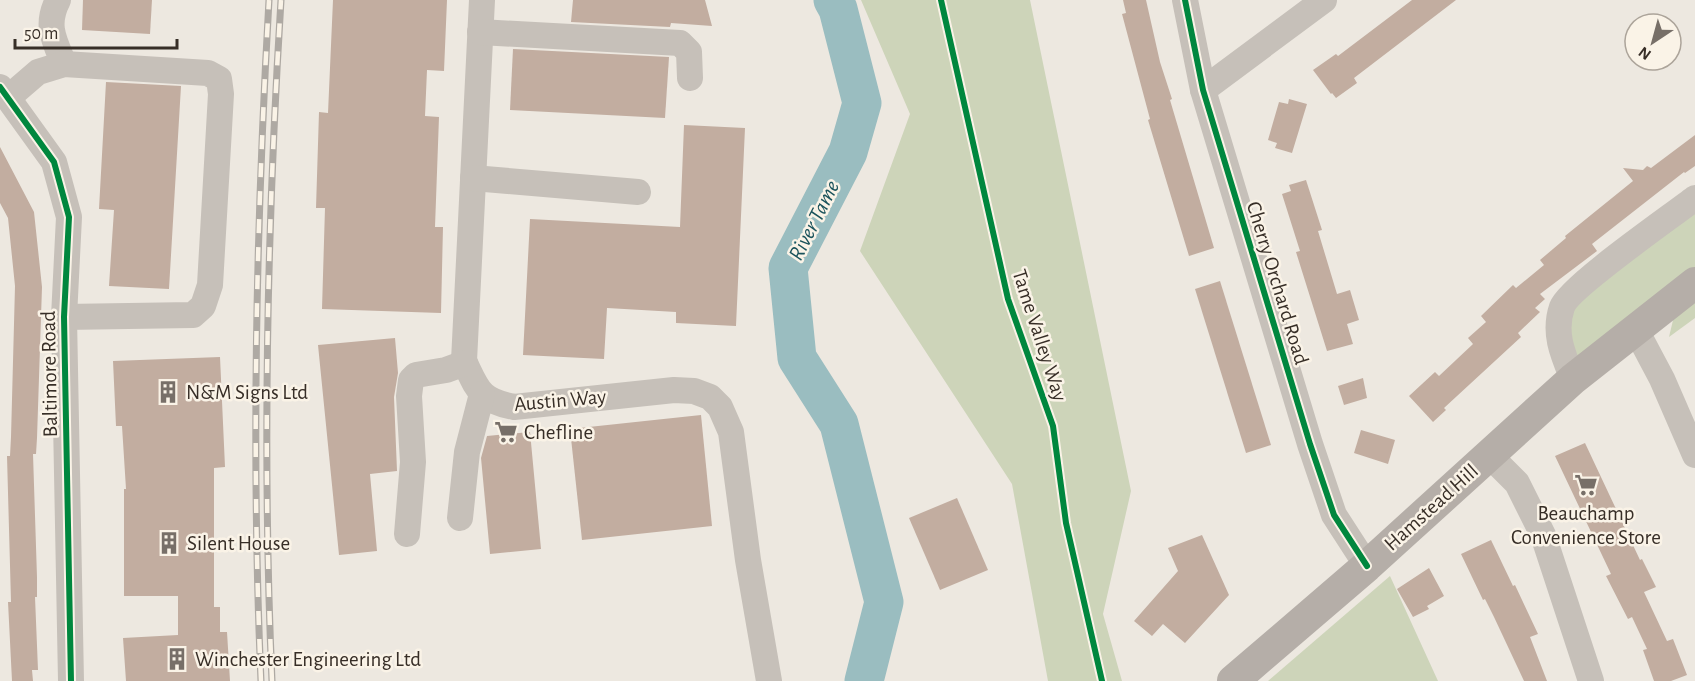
<svg xmlns="http://www.w3.org/2000/svg" width="1695" height="681" font-family="'Alegreya Sans',sans-serif">
<style>
.green{fill:#cdd4b9}
.lines{fill:none;stroke-linecap:round;stroke-linejoin:round}
.river{stroke:#9abdc0;stroke-width:39}
.building{fill:#c2ada0}
.minor{stroke:#c6c0b9;stroke-width:26}
.major{stroke:#b5aea8;stroke-width:32}
.rail-casing{stroke:#aea9a3;stroke-width:7}
.rail{stroke:#faf3e7;stroke-width:4.5;stroke-dasharray:14;stroke-linecap:butt}
.cycleway-casing{stroke:#faf3e7;stroke-width:10}
.cycleway{stroke:#00873e;stroke-width:6}
.labels{text-anchor:middle;stroke-width:5;stroke-linejoin:round;paint-order:stroke}
.street-label{font-size:21px;fill:#372e27;stroke:#faf3e7}
.poi-label{font-size:21px;fill:#372e27;stroke:#faf3e7;text-anchor:start}
.water-label{font-size:22px;font-style:italic;fill:#1a525b;stroke:#faf3e7}
</style>
<rect width="100%" height="100%" fill="#ede8e0"/>
<g class="green">
<path d="M 861,0 L 1030,0 L 1131,491 L 1103,614 L 1122,681 L 1048,681 L 1012,484 L 860,251 L 910,114 Z"/>
<path d="M 1695,207 L 1695,269 L 1575,359 L 1566,309 Z"/>
<path d="M 1695,298 L 1695,318 L 1669,337 L 1674,316 Z"/>
<path d="M 1390,576 L 1438,681 L 1268,681 Z"/>
</g>
<g class="lines">
<path class="river" d="M 833,0 L 838,9 L 862,103 L 848,152 L 788,268 L 797,358 L 839,424 L 884,602 L 864,681"/>
</g>
<g class="building">
<path d="M 83,0 L 152,0 L 150,34 L 82,30 Z"/>
<path d="M 333,0 L 447,0 L 444,71 L 427,70 L 425,116 L 439,117 L 435,227 L 443,227 L 441,313 L 322,309 L 325,208 L 316,208 L 319,112 L 328,113 Z"/>
<path d="M 573,0 L 705,0 L 712,26 L 671,23 L 670,27 L 571,22 Z"/>
<path d="M 1123,0 L 1146,0 L 1160,62 L 1172,99 L 1170,100 L 1214,248 L 1189,256 L 1148,120 L 1150,119 L 1122,14 L 1126,13 Z"/>
<path d="M 1412,0 L 1456,0 L 1354,78 L 1357,83 L 1336,98 L 1332,93 L 1331,94 L 1313,70 L 1336,54 L 1338,56 Z"/>
<path d="M 513,49 L 669,57 L 665,118 L 510,110 Z"/>
<path d="M 106,82 L 181,86 L 169,289 L 109,286 L 114,210 L 99,209 Z"/>
<path d="M 1289,99 L 1307,104 L 1292,153 L 1275,148 L 1277,143 L 1268,140 L 1279,102 L 1288,104 Z"/>
<path d="M 684,125 L 745,128 L 736,326 L 676,323 L 676,312 L 607,308 L 604,359 L 523,355 L 530,219 L 680,227 Z"/>
<path d="M 1695,135 L 1695,166 L 1685,173 L 1684,172 L 1592,244 L 1597,251 L 1540,294 L 1545,299 L 1535,308 L 1540,312 L 1518,333 L 1521,337 L 1444,408 L 1446,410 L 1433,422 L 1409,396 L 1435,372 L 1439,376 L 1473,344 L 1468,338 L 1486,322 L 1481,316 L 1513,285 L 1516,288 L 1544,265 L 1540,260 L 1566,238 L 1565,236 L 1633,181 L 1623,168 L 1643,170 L 1647,166 L 1651,168 Z"/>
<path d="M 0,147 L 34,212 L 42,287 L 37,438 L 36,454 L 33,454 L 37,577 L 37,597 L 35,597 L 38,670 L 32,670 L 33,681 L 12,681 L 8,602 L 11,602 L 7,456 L 10,456 L 11,437 L 15,286 L 8,218 L 0,203 Z"/>
<path d="M 1306,180 L 1322,230 L 1318,231 L 1337,294 L 1350,290 L 1359,320 L 1347,324 L 1353,344 L 1327,351 L 1296,252 L 1300,251 L 1282,194 L 1291,191 L 1289,185 Z"/>
<path d="M 1220,281 L 1271,445 L 1246,453 L 1195,289 Z"/>
<path d="M 395,338 L 398,373 L 394,397 L 397,471 L 370,474 L 377,551 L 339,555 L 318,345 Z"/>
<path d="M 220,357 L 225,467 L 214,468 L 214,607 L 220,607 L 220,632 L 227,632 L 230,681 L 126,681 L 123,638 L 178,635 L 178,596 L 124,596 L 124,489 L 126,489 L 122,426 L 116,426 L 113,361 Z"/>
<path d="M 1363,378 L 1367,398 L 1344,405 L 1338,386 Z"/>
<path d="M 701,415 L 712,526 L 582,540 L 570,429 Z"/>
<path d="M 1361,430 L 1395,440 L 1388,464 L 1354,453 Z"/>
<path d="M 530,432 L 541,549 L 490,554 L 481,458 L 487,436 Z"/>
<path d="M 1585,443 L 1640,560 L 1642,559 L 1656,587 L 1644,592 L 1667,641 L 1673,639 L 1687,675 L 1671,681 L 1654,681 L 1643,650 L 1647,649 L 1632,617 L 1628,619 L 1606,576 L 1611,574 L 1555,456 Z"/>
<path d="M 957,498 L 988,570 L 940,590 L 909,518 Z"/>
<path d="M 1202,535 L 1229,595 L 1185,643 L 1163,624 L 1152,636 L 1134,621 L 1178,571 L 1168,548 Z"/>
<path d="M 1491,540 L 1513,586 L 1515,585 L 1538,634 L 1530,637 L 1547,681 L 1524,681 L 1494,617 L 1485,599 L 1483,600 L 1461,554 Z"/>
<path d="M 1429,568 L 1444,596 L 1427,606 L 1429,609 L 1413,617 L 1397,589 Z"/>
</g>
<g class="lines">
<g class="minor">
<path d="M 58,0 C 45,25 54,40 64,64"/>
<path d="M 482,0 L 464,361 C 478,390 479,400 514,407 L 674,390 L 694,391 L 710,397 L 720,407 L 731,432 L 748,560 L 769,681"/>
<path d="M 1185,0 L 1203,90 L 1310,444 L 1334,515 L 1367,566"/>
<path d="M 480,32 L 680,43 L 689,52 L 690,78"/>
<path d="M 0,87 L 54,162 L 69,217 L 64,317 L 71,681"/>
<path d="M 1203,90 L 1324,0"/>
<path d="M 9,97 L 38,72 L 64,64 L 208,73 L 219,79 L 221,94 L 210,285 L 203,306 L 193,315 L 64,317"/>
<path d="M 473,178 L 638,192"/>
<path d="M 1636,330 L 1662,379 L 1695,455"/>
<path d="M 1573,379 C 1563,355 1553,333 1562,307 C 1569,287 1672,216 1695,198"/>
<path d="M 1489,455 L 1517,483 L 1543,535 L 1591,681"/>
<path d="M 460,518 L 467,452 L 482,394"/>
<path d="M 407,534 L 413,462 L 409,396 L 411,380 L 416,375 L 446,370 L 465,363"/>
</g>
<path class="major" d="M 1233,681 L 1367,566 L 1573,379 L 1695,283"/>
<g class="rail-casing">
<g id="rail">
<path d="M 261,681 C 251,454 256,227 269,0"/>
<path d="M 272,681 C 262,454 267,227 281,0"/>
</g>
</g>
<use href="#rail" class="rail"/>
<g class="cycleway-casing">
<g id="cycleway">
<path d="M 941,0 L 1008,299 L 1053,426 L 1066,523 L 1102,681"/>
<path d="M 1185,0 L 1203,90 L 1310,444 L 1334,515 L 1367,566"/>
<path d="M 0,87 L 54,162 L 69,217 L 64,317 L 71,681"/>
</g>
</g>
<use href="#cycleway" class="cycleway"/>
</g>
<defs>
<g id="building-bare" transform="scale(1.8)"><path d="M-4-6H4V6H1V3H-1V6H-4ZM-2.5-4.3h1.7v1.8h-1.7ZM.8-4.3h1.7v1.8H.8ZM-2.5-1h1.7V.8h-1.7ZM.8-1h1.7V.8H.8Z" fill="#776f68" stroke="#faf3e7" stroke-width="2.5" paint-order="stroke"/></g>
<g id="supermarket-bare" transform="scale(1.8)"><path d="M-6-5.5h2.5l.6 2H6L4.5 2H-2.5L-4.4-4H-6ZM-1.5 3.2a1.3 1.3 0 1 0 .1 0ZM3 3.2a1.3 1.3 0 1 0 .1 0Z" fill="#776f68" stroke="#faf3e7" stroke-width="2.5" paint-order="stroke"/></g>
</defs>
<g fill-rule="evenodd">
<use href="#building-bare" x="168" y="392"/>
<use href="#supermarket-bare" x="506" y="432"/>
<use href="#supermarket-bare" x="1586" y="485"/>
<use href="#building-bare" x="169" y="543"/>
<use href="#building-bare" x="177" y="659"/>
</g>
<g class="labels">
<g class="street-label">
<text transform="translate(1278 283) rotate(73)" y="7">Cherry Orchard Road</text>
<text transform="translate(1040 335) rotate(72)" y="7">Tame Valley Way</text>
<text transform="translate(49 374) rotate(-91)" y="7">Baltimore Road</text>
<text transform="translate(560 400) rotate(-5)" y="7">Austin Way</text>
<text transform="translate(1431 507) rotate(-42)" y="7">Hamstead Hill</text>
</g>
<g class="poi-label">
<text x="186" y="399">N&amp;M Signs Ltd</text>
<text x="524" y="439">Chefline</text>
<text x="1586" y="520" text-anchor="middle">Beauchamp<tspan x="1586" dy="24">Convenience Store</tspan></text>
<text x="187" y="550">Silent House</text>
<text x="195" y="666">Winchester Engineering Ltd</text>
</g>
<g class="water-label">
<text transform="translate(813 220) rotate(-63)" y="8">River Tame</text>
</g>
</g>
<g transform="translate(1653 42) rotate(216)"><circle r="28" fill="#faf3e7" stroke="#aca49a" stroke-width="1.5"/>
<path d="M0-4.5L10 22L0 15L-10 22Z" fill="#776f68"/>
<text y="-9" font-size="16" font-weight="bold" text-anchor="middle" fill="#372e27">N</text>
</g>
<path d="M15 39v9h162v-9" fill="none" stroke="#372e27" stroke-width="3"/>
<text x="24" y="39" font-size="18" fill="#372e27" stroke="#faf3e7" stroke-width="4.5" paint-order="stroke">50 m</text>
</svg>
